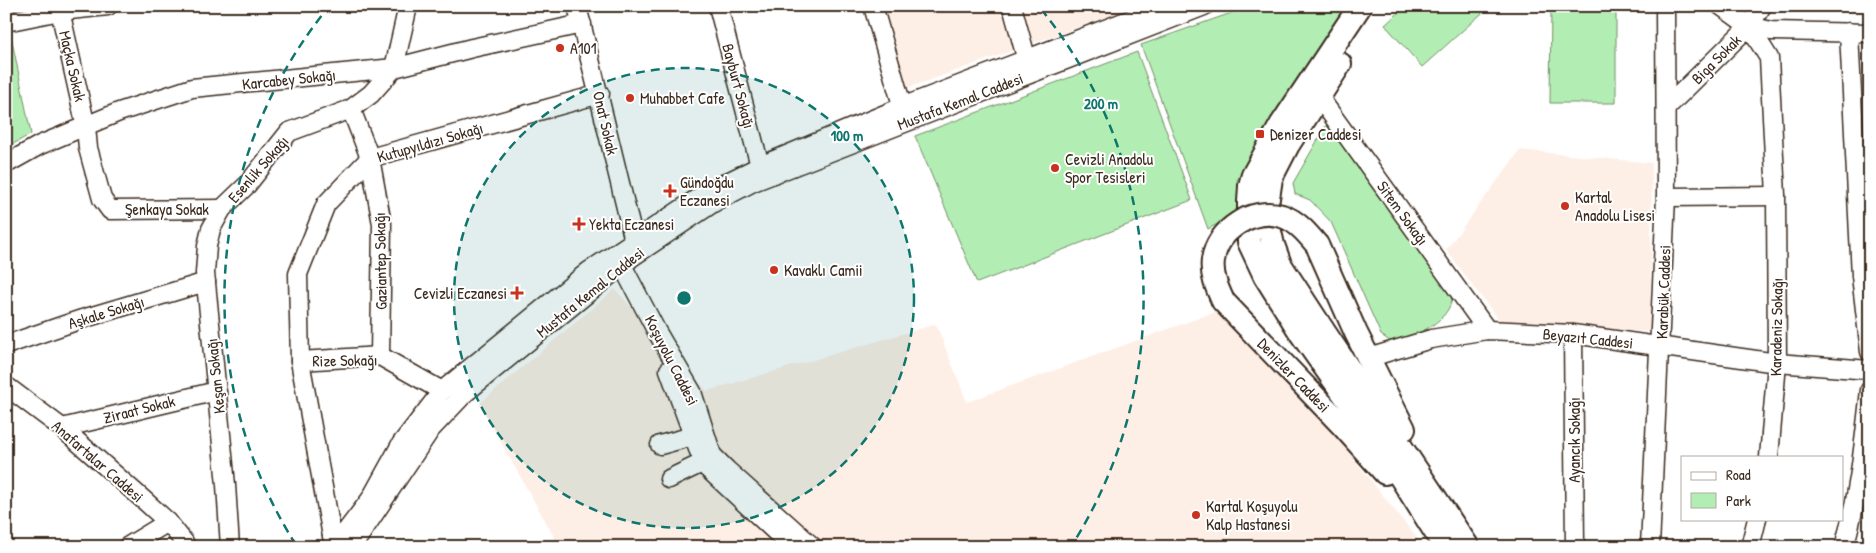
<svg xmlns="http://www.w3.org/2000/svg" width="1876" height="553" font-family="'Patrick Hand',sans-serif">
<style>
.built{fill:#feefe6}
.green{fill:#b2eeb3;stroke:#768c68}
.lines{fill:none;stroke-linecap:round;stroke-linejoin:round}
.minor-casing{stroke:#3b2a1e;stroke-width:21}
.major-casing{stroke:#3b2a1e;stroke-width:26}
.minor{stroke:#fff;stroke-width:18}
.major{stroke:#fff;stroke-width:22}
.major-bridge-casing{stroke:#3b2a1e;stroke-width:26;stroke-linecap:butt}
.major-bridge{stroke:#fff;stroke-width:22}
.ring{fill:none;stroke:#0f766e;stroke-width:2.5;stroke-dasharray:9 6}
.poi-dot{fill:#c8321e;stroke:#fff;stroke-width:2}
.labels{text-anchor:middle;stroke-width:4;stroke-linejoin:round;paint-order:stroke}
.poi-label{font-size:16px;fill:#3b2a1e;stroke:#fff;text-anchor:start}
.street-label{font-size:16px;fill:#3b2a1e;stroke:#fff}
.centre{fill:#0f766e;stroke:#fff;stroke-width:2.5}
.ring-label{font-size:15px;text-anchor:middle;font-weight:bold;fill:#0f766e;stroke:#fff;stroke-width:4;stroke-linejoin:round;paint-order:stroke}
</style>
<rect width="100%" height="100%" fill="#fff"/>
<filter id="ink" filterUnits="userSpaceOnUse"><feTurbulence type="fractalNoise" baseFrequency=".02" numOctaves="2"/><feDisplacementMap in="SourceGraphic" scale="10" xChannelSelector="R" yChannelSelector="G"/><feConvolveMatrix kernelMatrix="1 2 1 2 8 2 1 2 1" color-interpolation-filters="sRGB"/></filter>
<g filter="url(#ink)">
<g class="built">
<path d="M 883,6 L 1137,6 L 908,88 Z"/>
<path d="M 1520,150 L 1652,163 L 1650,332 L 1501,323 L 1446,250 Z"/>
<path d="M 615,289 L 707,391 L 936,324 L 967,402 L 1226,308 L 1342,444 L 1424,547 L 560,547 L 479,404 Z"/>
</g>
<g class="green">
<path d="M 1251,6 L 1346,6 L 1341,19 L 1237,180 L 1240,212 L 1208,229 L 1141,45 Z"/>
<path d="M 1406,6 L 1490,6 L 1422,67 L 1385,25 Z"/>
<path d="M 1551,6 L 1616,6 L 1616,103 L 1550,103 Z"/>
<path d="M 10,31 L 31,134 L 6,148 L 6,32 Z"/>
<path d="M 1137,52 L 1192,200 L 977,283 L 915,136 Z"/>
<path d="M 1331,117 L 1356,164 L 1451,286 C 1451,289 1453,294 1452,298 C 1449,323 1411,339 1390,341 L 1381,335 L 1331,222 L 1310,200 L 1295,194 L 1293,183 Z"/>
</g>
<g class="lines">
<g class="minor-casing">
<g id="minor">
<path d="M 59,6 L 86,127 L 88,148 L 102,199 L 110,210 L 222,209"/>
<path d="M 577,6 L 634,241"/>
<path d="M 718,6 L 760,166"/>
<path d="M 873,6 L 906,119"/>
<path d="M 1012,6 L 1029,68"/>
<path d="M 1721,6 L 1749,26 L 1771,31 L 1870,33"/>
<path d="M 6,22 L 60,11 L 108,6"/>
<path d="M 1749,26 L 1769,58 L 1776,196 L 1777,363 L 1769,457"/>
<path d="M 1849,32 L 1861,276 L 1870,352"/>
<path d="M 1319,97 L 1487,330"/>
<path d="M 1666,108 L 1749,26 L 1762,6"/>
<path d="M 351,109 L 370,158 L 382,224 L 380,356"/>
<path d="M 6,164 L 40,145 L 119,112 L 192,88 L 394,68 L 472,48 L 582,24"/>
<path d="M 1666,197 L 1776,196"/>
<path d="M 615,256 L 622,265 L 657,332 L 692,392 L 712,455 L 727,470 L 813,547"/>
<path d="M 1573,334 L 1575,547"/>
<path d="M 6,345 L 82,319 L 206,282"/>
<path d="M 1368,358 L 1431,339 L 1487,330 L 1573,334 L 1777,363 L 1870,370"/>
<path d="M 300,361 L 380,356 L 442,391"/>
<path d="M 669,370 L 698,449 L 707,468 L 792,547"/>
<path d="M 6,386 L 62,428 L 146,502 L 168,522 L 184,542 L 186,547"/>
<path d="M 62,428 L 217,391"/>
<path d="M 660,445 L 693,436"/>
<path d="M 669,479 L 704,462"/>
<path d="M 127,547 L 168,522"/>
<path d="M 230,547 L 226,485 L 205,273 L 207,246 L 211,229 L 222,209 L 247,185 L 289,132 L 351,109 L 371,94 L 394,68 L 408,6"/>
<path d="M 334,547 L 370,500 L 401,444 L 442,391 L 589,271 L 707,192 L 760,166 L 902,107 L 1165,6"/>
<path d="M 334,547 L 300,361 L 298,274 L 326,204 L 370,158 L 600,94"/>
<path d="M 352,547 L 431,429 L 465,393 L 632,257 L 713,203 L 753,182 L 1204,6"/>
<path d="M 1650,547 L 1666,197 L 1665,6"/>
<path d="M 1750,547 L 1757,519"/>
<path d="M 1844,547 C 1859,495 1864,443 1870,390"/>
</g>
</g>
<g class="major-casing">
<g id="major">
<path d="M 1360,6 L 1281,125 L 1253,175 L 1250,186 L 1249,202 L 1249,242 L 1265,276 L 1302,335 L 1384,451 L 1445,547"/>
<path d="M 1340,64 L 1288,145 L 1271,178 L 1267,205 L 1268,223 L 1273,245 L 1280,264 L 1325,333 L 1468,547"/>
<path d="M 1317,245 L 1356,333 L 1404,429"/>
<path d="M 1223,301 L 1343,426 L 1385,473"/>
</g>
</g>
<use href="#minor" class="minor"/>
<use href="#major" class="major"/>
<g class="major-bridge-casing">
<path id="major-bridge" d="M 1223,301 C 1217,288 1211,275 1213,260 C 1217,230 1252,207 1282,216 C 1297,221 1307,233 1317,245"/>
</g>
<use href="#major-bridge" class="major-bridge"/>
</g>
</g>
<circle cx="684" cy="298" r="230" fill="#0f766e" fill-opacity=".12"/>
<g class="ring">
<circle cx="684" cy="298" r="230"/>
<path d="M296 545A460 460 0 0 1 327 9M1041 9A460 460 0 0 1 1072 545"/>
</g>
<g class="poi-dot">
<circle cx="560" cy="48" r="5"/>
<circle cx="630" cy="98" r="5"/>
<rect x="1255" y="129" width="10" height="10" rx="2.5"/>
<circle cx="1055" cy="168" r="5"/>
<path d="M667.5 183.5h5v5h5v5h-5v5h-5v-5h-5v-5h5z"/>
<circle cx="1565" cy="206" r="5"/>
<path d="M576.5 216.5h5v5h5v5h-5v5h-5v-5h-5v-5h5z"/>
<circle cx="774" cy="270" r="5"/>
<path d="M514.5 285.5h5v5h5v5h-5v5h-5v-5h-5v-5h5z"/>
<circle cx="1196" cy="515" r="5"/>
</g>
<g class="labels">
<g class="poi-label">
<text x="570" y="54">A101</text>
<text x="640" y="104">Muhabbet Cafe</text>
<text x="1270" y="140">Denizer Caddesi</text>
<text x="1065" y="165">Cevizli Anadolu<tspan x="1065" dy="18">Spor Tesisleri</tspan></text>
<text x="680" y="188">Gündoğdu<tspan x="680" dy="18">Eczanesi</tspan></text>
<text x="1575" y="203">Kartal<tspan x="1575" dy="18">Anadolu Lisesi</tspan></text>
<text x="589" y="230">Yekta Eczanesi</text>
<text x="784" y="276">Kavaklı Camii</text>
<text x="507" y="299" text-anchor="end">Cevizli Eczanesi</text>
<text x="1206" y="512">Kartal Koşuyolu<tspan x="1206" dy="18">Kalp Hastanesi</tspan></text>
</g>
<g class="street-label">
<text transform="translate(1716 59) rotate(-45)" y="6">Biga Sokak</text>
<text transform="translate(73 66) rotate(77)" y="6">Maçka Sokak</text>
<text transform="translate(289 79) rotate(-6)" y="6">Karcabey Sokağı</text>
<text transform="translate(739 86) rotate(75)" y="6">Bayburt Sokağı</text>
<text transform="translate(960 101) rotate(-21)" y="6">Mustafa Kemal Caddesi</text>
<text transform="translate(606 123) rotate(77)" y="6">Onat Sokak</text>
<text transform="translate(430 142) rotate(-16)" y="6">Kutupyıldızı Sokağı</text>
<text transform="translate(258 169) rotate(-49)" y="6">Esenlik Sokağı</text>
<text x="167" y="215">Şenkaya Sokak</text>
<text transform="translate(1403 213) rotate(54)" y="6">Sitem Sokağı</text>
<text transform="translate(380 261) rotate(-91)" y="6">Gaziantep Sokağı</text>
<text transform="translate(590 292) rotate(-39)" y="6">Mustafa Kemal Caddesi</text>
<text transform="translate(1663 292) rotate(-88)" y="6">Karabük Caddesi</text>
<text transform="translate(106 312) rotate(-17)" y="6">Aşkale Sokağı</text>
<text transform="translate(1776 327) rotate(-89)" y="6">Karadeniz Sokağı</text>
<text transform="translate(1588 338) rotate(6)" y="6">Beyazıt Caddesi</text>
<text transform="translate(345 360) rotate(-1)" y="6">Rize Sokağı</text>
<text transform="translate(672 360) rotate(63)" y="6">Koşuyolu Caddesi</text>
<text transform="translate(1294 375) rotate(46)" y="6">Denizler Caddesi</text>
<text transform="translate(215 376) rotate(-96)" y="6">Keşan Sokağı</text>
<text transform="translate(139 409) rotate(-14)" y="6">Ziraat Sokak</text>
<text transform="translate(1574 440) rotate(-90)" y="6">Ayancık Sokağı</text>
<text transform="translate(98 461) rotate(41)" y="6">Anafartalar Caddesi</text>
</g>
</g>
<circle cx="684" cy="298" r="8" class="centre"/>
<g class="ring-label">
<text x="1101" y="109">200 m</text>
<text x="847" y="141">100 m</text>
</g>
<rect width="1876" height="553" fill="none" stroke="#fff" stroke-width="25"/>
<rect x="12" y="12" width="1851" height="528" fill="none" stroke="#3b2a1e" stroke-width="2" filter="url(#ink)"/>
<rect x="1681" y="456" width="162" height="65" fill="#ffffff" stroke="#b1aaa5"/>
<rect x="1691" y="472" width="25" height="8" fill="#ffffff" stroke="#b1aaa5"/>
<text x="1726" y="480" font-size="15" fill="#3b2a1e">Road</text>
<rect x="1691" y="493" width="25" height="15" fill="#b2eeb3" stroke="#b1aaa5"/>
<text x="1726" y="506" font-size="15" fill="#3b2a1e">Park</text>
</svg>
